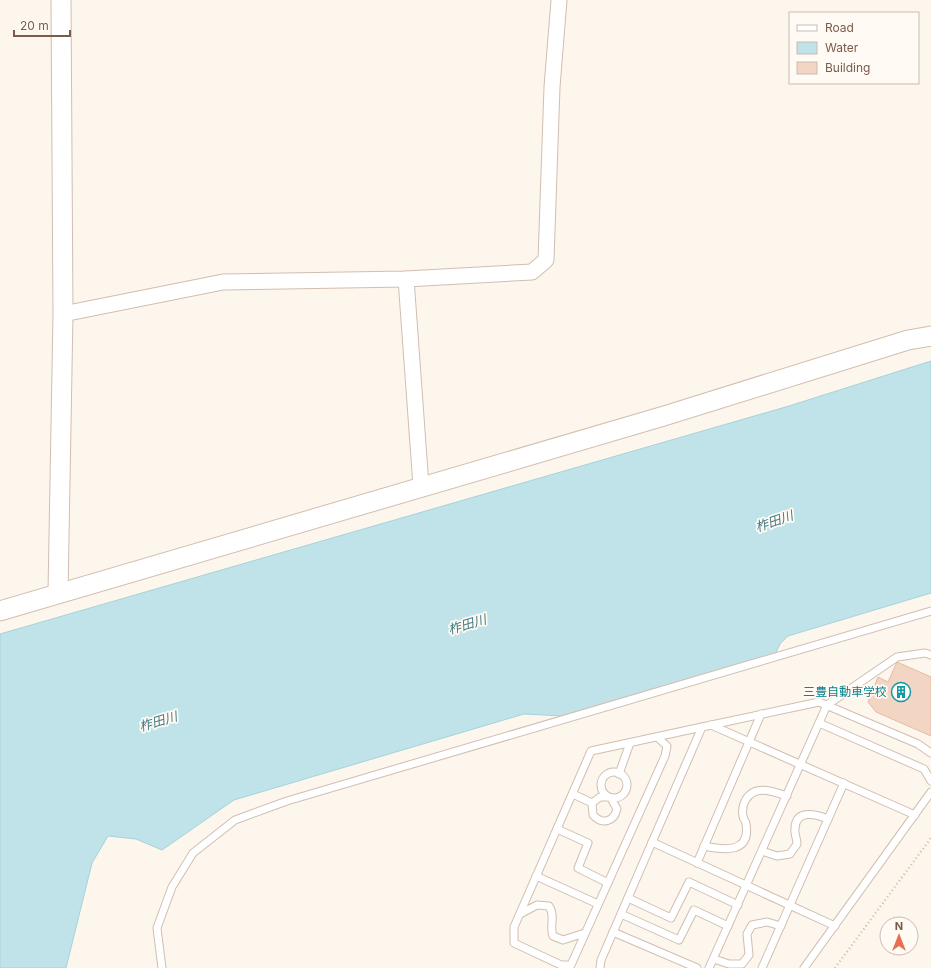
<svg xmlns="http://www.w3.org/2000/svg" width="931" height="968" font-family="Inter,'Noto Sans JP',sans-serif">
<style>
.water{fill:#bfe3e8;stroke:#a5d3da}
.building{fill:#f3d5c3;stroke:#e6bba3}
.lines{fill:none;stroke-linecap:round;stroke-linejoin:round}
.service-casing{stroke:#d1beb0;stroke-width:9}
.minor-casing{stroke:#d1beb0;stroke-width:17}
.tertiary-casing{stroke:#d1beb0;stroke-width:21}
.path{stroke:#d9b8a5;stroke-width:2.5;stroke-dasharray:1 3;stroke-linecap:butt}
.service{stroke:#fff;stroke-width:7}
.minor{stroke:#fff;stroke-width:15}
.tertiary{stroke:#fff;stroke-width:19}
.labels{text-anchor:middle;stroke-width:3.5;stroke-linejoin:round;paint-order:stroke}
.culture-label{font-size:12px;fill:#0d838f;stroke:#fffaf3;text-anchor:end}
.water-label{font-size:13px;font-style:italic;fill:#437c86;stroke:#fffaf3}
</style>
<rect width="100%" height="100%" fill="#fdf6ec"/>
<path class="water" d="M 931,361 L 931,593 L 788,636 L 780,644 L 775,655 L 563,716 L 524,714 L 234,800 L 162,850 L 136,839 L 108,836 L 92,863 L 66,968 L 0,968 L 0,634 L 789,406 Z"/>
<path class="building" d="M 897,662 L 931,677 L 931,736 L 876,712 L 868,702 L 878,677 L 888,682 Z"/>
<g class="lines">
<g class="service-casing">
<g id="service">
<path d="M 819,723 L 924,769 L 931,781"/>
<path d="M 711,725 L 915,815"/>
<path d="M 657,737 L 667,746 L 665,756 L 571,965 L 561,965 L 514,943 L 514,927 L 591,751 L 702,727"/>
<circle cx="614" cy="785" r="13"/>
<path d="M 619,774 L 630,743"/>
<path d="M 573,794 L 592,803"/>
<path d="M 607,797 L 600,797 L 592,803 L 593,815 C 602,825 614,822 617,809 L 611,798"/>
<path d="M 557,829 L 588,843 L 578,868 L 608,883"/>
<path d="M 652,842 L 835,926"/>
<path d="M 704,846 C 723,850 751,854 746,824 C 746,821 743,819 743,816 C 742,811 743,805 745,801 C 754,784 772,791 787,796"/>
<path d="M 762,851 L 777,856 L 790,854 L 797,844 C 797,838 794,834 795,828 C 796,809 816,814 828,819"/>
<path d="M 697,863 L 761,714"/>
<path d="M 536,876 L 598,904"/>
<path d="M 628,898 L 671,918 L 689,882 L 738,905"/>
<path d="M 520,914 L 537,905 L 549,906 C 556,917 549,925 553,936 L 563,940 L 585,933"/>
<path d="M 621,914 L 679,940 L 694,910 L 728,926"/>
<path d="M 613,932 L 697,968"/>
<path d="M 714,959 L 729,964 L 742,964 L 749,955 L 747,934 L 752,925 L 767,922 L 781,926"/>
<path d="M 162,968 L 157,928 L 172,887 L 193,853 L 235,820 L 287,801 L 931,611"/>
<path d="M 600,968 L 601,960 L 702,727 L 819,702 L 918,744 L 931,753"/>
<path d="M 709,968 L 827,705 L 897,657 L 925,653 L 931,655"/>
<path d="M 762,968 L 844,783"/>
<path d="M 804,968 L 931,792"/>
</g>
</g>
<g class="minor-casing">
<g id="minor">
<path d="M 406,279 L 421,486"/>
<path d="M 63,314 L 223,282 L 406,279 L 532,272 L 546,260 L 552,87 L 559,0"/>
</g>
</g>
<g class="tertiary-casing">
<g id="tertiary">
<path d="M 58,593 L 63,314 L 61,0"/>
<path d="M 0,611 L 664,416 L 908,340 L 931,336"/>
</g>
</g>
<path class="path" d="M 835,968 L 931,838"/>
<use href="#service" class="service"/>
<use href="#minor" class="minor"/>
<use href="#tertiary" class="tertiary"/>
</g>
<defs>
<g id="building-ring" transform="scale(1)"><circle r="9.5" fill="#fffaf3" stroke="#0f9aa8" stroke-width="1.5"/><path d="M-4-6H4V6H1V3H-1V6H-4ZM-2.5-4.3h1.7v1.8h-1.7ZM.8-4.3h1.7v1.8H.8ZM-2.5-1h1.7V.8h-1.7ZM.8-1h1.7V.8H.8Z" fill="#0f9aa8"/></g>
</defs>
<g fill-rule="evenodd">
<use href="#building-ring" x="901" y="692"/>
</g>
<g class="labels">
<g class="culture-label">
<text x="887" y="696">三豊自動車学校</text>
</g>
<g class="water-label">
<text transform="translate(774 521) rotate(-19)" y="5">柞田川</text>
<text transform="translate(467 624) rotate(-17)" y="5">柞田川</text>
<text transform="translate(158 721) rotate(-17)" y="5">柞田川</text>
</g>
</g>
<rect x="789" y="12" width="130" height="72" fill="#fffaf3" stroke="#cabbb1"/>
<rect x="797" y="25" width="20" height="6" fill="#ffffff" stroke="#cabbb1"/>
<text x="825" y="32" font-size="12" fill="#7a5c4d">Road</text>
<rect x="797" y="42" width="20" height="12" fill="#bfe3e8" stroke="#cabbb1"/>
<text x="825" y="52" font-size="12" fill="#7a5c4d">Water</text>
<rect x="797" y="62" width="20" height="12" fill="#f3d5c3" stroke="#cabbb1"/>
<text x="825" y="72" font-size="12" fill="#7a5c4d">Building</text>
<g transform="translate(899 936)"><circle r="19" fill="#fffaf3" stroke="#cabbb1"/>
<path d="M0-3L7 15L0 10L-7 15Z" fill="#e76f51"/>
<text y="-6" font-size="11" font-weight="bold" text-anchor="middle" fill="#7a5c4d">N</text>
</g>
<path d="M14 30v6h56v-6" fill="none" stroke="#7a5c4d" stroke-width="2"/>
<text x="20" y="30" font-size="12" fill="#7a5c4d" stroke="#fffaf3" stroke-width="3" paint-order="stroke">20 m</text>
</svg>
